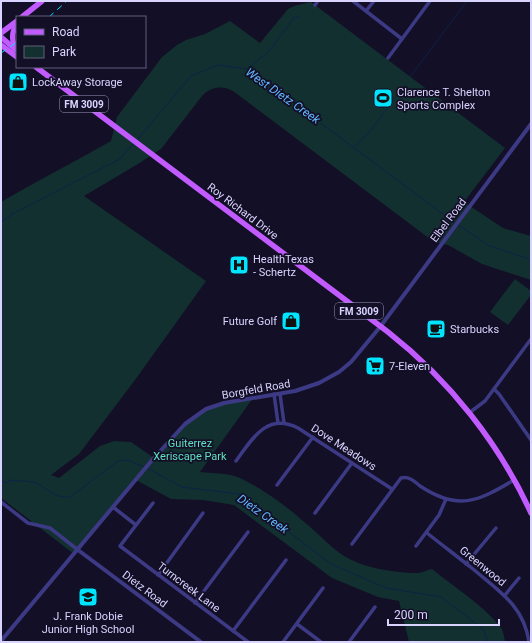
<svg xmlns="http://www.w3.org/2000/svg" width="532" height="643" font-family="Roboto,sans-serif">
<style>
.green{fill:#12302f}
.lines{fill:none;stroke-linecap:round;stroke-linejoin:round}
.stream{stroke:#0c2248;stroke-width:1}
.minor{stroke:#3d3a85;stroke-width:3.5}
.tertiary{stroke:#3d3a85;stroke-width:4}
.primary{stroke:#c25bff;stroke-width:5.5}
.rail{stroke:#00e5ff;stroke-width:1;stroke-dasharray:6 5;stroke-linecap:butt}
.labels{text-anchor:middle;stroke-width:3.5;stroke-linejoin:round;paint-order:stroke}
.shield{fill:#130f26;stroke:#9e99be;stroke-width:1}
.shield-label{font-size:10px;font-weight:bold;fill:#d9d4ff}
.poi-label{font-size:11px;fill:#d9d4ff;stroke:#130f26;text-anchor:start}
.street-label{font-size:11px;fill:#d9d4ff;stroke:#130f26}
.park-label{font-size:11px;fill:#5fe0c0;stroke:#130f26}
.water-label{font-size:12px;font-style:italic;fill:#62b6ff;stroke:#130f26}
</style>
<rect width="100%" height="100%" fill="#130f26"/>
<g class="green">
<path d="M 311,2 L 505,148 L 464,202 L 503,228 L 531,236 L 531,280 L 482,264 L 448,245 L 434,242 L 233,91 C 221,85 211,87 202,96 L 161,149 L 138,164 L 84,196 L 206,281 L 135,380 L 79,454 L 51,475 L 59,478 L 100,446 L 114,441 L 131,442 L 154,458 L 177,431 L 206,409 L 253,398 L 200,472 C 214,474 229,472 242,479 C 264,489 291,510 309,526 C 321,536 332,549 346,557 C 364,568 396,573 417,573 C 422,573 427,570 432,569 C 452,585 482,605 499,625 C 503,630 504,635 505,642 L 409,642 L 399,601 L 378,597 L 332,578 L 234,505 L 203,500 L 171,499 L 136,480 L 74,554 L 1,498 L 1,202 C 37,181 74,162 111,141 L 117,117 L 162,57 L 177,45 L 186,40 L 205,34 L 230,21 L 260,43 L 288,9 L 294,6 Z"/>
<path d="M 515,279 L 531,291 L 531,295 L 508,325 L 490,312 Z"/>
</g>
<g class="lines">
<g class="stream">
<path d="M 248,69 L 269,51 L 293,19 L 299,16"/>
<path d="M 410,77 L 467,1"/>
<path d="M 137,140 L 191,76 L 218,65 L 248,69 L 455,223"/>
<path d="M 354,147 L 368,134 L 406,84"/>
<path d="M 1,222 L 12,214 L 120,159 L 133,144"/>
<path d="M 457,224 L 488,245 L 531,260"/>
<path d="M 147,468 L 182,487 L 239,494 L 331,564 L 386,588 L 441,597 L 483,629 L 488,642"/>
<path d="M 1,481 L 6,483 L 11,480 C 17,481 31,481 36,483 C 47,488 56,499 70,497 L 118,461 L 128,460 L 144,467"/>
</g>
<g class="minor">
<path d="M 353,1 L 402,39"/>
<path d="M 315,5 L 318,1"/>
<path d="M 366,11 L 374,1"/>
<path d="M 388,58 L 430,1"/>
<path d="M 494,389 L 499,394 L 531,440"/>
<path d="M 274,394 L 278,423"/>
<path d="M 280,394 L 284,423"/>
<path d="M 469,413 L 485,401 L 531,339"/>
<path d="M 236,461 C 252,439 267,412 298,428 L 392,489"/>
<path d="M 277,485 L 313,437"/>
<path d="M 1,502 L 28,523 L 50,528 L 78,550"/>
<path d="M 153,503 L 120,546 L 248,642"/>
<path d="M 113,507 L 136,525"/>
<path d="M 315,513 L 352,463"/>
<path d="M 427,533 C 442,545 458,557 473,569 C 499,591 524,606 529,642"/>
<path d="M 352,544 L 401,478 C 409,476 414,481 420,486 C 458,511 477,502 514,480"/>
<path d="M 416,546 L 439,515 L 446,499"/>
<path d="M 466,564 L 496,528"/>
<path d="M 158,575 L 203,513"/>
<path d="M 505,595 L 519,578"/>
<path d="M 195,603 L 248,532"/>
<path d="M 297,624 L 321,642"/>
<path d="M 233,631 L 286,560"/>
<path d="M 283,642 L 323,588"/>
<path d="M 349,642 L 375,607"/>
</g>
<g class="tertiary">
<path d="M 78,550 L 201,642"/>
<path d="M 1,641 L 153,459 L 185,424 L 206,409 L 224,403 L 295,391 L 319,383 L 339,372 L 351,362 L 380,327 L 531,124"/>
</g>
<g class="primary">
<path d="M 22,17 L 42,1"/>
<path d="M 17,23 C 11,33 11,41 17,50"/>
<path d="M 1,33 L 17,21"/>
<path d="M 1,37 L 15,49"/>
<path d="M 1,45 L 17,57"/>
<path d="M 36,67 L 388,332 C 449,380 499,443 531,513"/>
</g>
<g class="rail">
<path d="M 49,17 L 67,1"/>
<path d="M 1,53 L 17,42"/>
</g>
</g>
<defs>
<g id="shop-square" transform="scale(1)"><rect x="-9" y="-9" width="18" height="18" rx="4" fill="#00e5ff" stroke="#130f26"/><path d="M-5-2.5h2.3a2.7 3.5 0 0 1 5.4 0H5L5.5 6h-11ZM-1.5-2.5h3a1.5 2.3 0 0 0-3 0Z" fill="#111"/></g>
<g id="stadium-square" transform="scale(1)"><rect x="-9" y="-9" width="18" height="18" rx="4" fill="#00e5ff" stroke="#130f26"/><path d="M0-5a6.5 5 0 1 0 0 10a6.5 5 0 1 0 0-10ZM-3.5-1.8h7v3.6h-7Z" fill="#111"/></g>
<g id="hospital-square" transform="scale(1)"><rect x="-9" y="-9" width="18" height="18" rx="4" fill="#00e5ff" stroke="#130f26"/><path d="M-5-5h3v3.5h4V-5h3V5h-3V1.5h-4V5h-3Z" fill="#111"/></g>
<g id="cafe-square" transform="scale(1)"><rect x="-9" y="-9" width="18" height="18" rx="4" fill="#00e5ff" stroke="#130f26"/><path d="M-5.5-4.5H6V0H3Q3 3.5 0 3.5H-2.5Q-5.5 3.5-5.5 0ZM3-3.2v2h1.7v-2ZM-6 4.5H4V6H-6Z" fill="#111"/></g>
<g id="supermarket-square" transform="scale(1)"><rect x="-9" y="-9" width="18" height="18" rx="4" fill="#00e5ff" stroke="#130f26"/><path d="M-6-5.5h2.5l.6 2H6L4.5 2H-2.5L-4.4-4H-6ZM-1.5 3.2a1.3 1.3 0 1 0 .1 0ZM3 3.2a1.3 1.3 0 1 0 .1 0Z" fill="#111"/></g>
<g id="school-square" transform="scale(1)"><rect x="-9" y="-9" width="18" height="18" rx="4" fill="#00e5ff" stroke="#130f26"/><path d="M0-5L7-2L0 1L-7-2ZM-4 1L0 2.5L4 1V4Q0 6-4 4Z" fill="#111"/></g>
</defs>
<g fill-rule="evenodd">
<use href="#shop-square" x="18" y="82"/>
<use href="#stadium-square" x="383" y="98"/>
<use href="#hospital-square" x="239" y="265"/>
<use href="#shop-square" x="291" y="321"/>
<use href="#cafe-square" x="436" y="329"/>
<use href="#supermarket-square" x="375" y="366"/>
<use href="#school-square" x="88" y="597"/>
</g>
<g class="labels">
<g class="shield">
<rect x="60" y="96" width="48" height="16" rx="3"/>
<rect x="335" y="303" width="48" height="16" rx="3"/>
</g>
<g class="shield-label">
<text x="84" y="108">FM 3009</text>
<text x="359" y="315">FM 3009</text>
</g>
<g class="poi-label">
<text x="32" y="86">LockAway Storage</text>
<text x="397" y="96">Clarence T. Shelton<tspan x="397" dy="13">Sports Complex</tspan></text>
<text x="253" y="263">HealthTexas<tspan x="253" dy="13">- Schertz</tspan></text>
<text x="277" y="325" text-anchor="end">Future Golf</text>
<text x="450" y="333">Starbucks</text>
<text x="389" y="370">7-Eleven</text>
<text x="88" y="620" text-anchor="middle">J. Frank Dobie<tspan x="88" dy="13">Junior High School</tspan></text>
</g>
<g class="street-label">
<text transform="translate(243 211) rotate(37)" y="4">Roy Richard Drive</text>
<text transform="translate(448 220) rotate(-53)" y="4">Elbel Road</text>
<text transform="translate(256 389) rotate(-10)" y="4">Borgfeld Road</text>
<text transform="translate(344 447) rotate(33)" y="4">Dove Meadows</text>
<text transform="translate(483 566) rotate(39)" y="4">Greenwood</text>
<text transform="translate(189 587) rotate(37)" y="4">Turncreek Lane</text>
<text transform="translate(145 589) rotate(37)" y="4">Dietz Road</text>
</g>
<g class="park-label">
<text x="190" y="447">Guiterrez<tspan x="190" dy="13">Xeriscape Park</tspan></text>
</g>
<g class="water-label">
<text transform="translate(283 96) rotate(35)" y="4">West Dietz Creek</text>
<text transform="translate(263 514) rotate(35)" y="4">Dietz Creek</text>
</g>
</g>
<rect width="532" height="643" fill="none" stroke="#d9d4ff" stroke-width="4"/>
<rect x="16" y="16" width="130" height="52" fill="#130f26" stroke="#625e7d"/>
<rect x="24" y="29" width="20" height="6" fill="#c25bff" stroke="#625e7d"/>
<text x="52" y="36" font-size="12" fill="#d9d4ff">Road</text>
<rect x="24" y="46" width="20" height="12" fill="#12302f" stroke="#625e7d"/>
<text x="52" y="56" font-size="12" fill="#d9d4ff">Park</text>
<path d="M388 619v6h111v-6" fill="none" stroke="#d9d4ff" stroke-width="2"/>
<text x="394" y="619" font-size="12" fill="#d9d4ff" stroke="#130f26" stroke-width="3" paint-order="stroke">200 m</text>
</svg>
